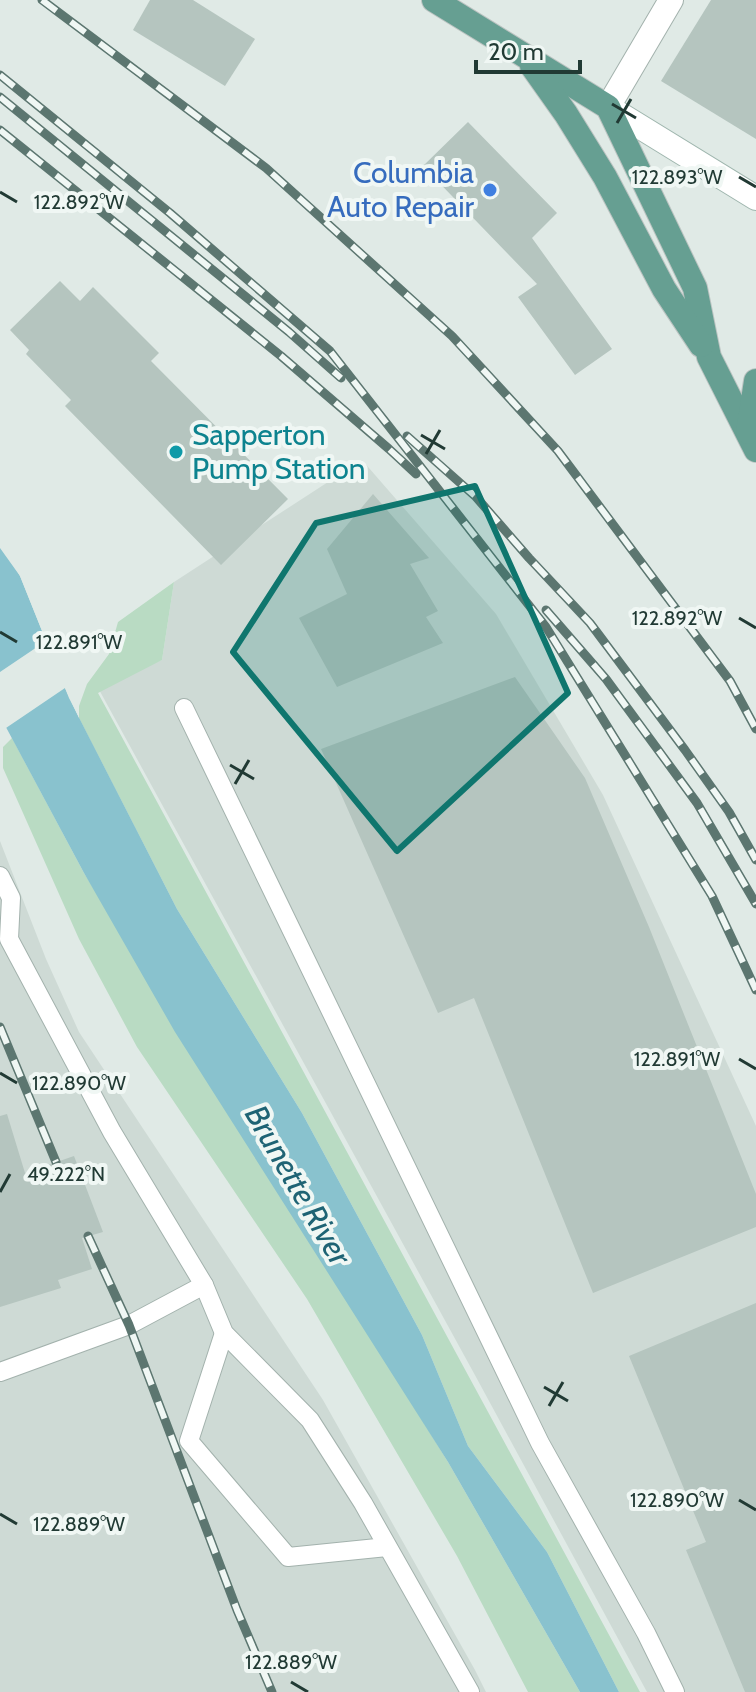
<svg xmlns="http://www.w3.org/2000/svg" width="756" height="1692" font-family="Cabin,sans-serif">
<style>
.built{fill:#cedad5}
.green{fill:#b9dbc3}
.water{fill:#89c2ce}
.pier{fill:#e0eae6}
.building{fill:#b5c5bf}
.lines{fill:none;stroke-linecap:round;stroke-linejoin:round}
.lane-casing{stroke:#a3b2ad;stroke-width:20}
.street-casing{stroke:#a3b2ad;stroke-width:26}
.secondary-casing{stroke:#9fb6ae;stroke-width:26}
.primary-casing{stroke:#bcc4c2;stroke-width:26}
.lane{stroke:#fff;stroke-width:18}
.street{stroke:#fff;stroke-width:24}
.secondary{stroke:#fff;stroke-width:24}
.primary{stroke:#669f92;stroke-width:24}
.rail-casing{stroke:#5c7670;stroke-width:9}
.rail{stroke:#f0f7f4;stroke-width:6;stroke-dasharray:18;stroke-linecap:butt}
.marked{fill:#0f766e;fill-opacity:0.2;stroke:#0f766e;stroke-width:6;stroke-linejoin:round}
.ticks{fill:none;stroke:#213a34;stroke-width:3}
.shop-dot{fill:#3f7fe0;stroke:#f0f7f4;stroke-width:3}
.culture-dot{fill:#0f9aa8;stroke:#f0f7f4;stroke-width:3}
.labels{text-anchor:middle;stroke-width:8;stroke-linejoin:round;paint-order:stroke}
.shop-label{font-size:30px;fill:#366cbe;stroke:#f0f7f4;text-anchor:end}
.culture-label{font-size:30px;fill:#0d838f;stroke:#f0f7f4;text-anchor:start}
.water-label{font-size:32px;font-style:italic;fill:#1e6374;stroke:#f0f7f4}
.ticks-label{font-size:20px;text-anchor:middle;fill:#213a34;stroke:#f0f7f4;stroke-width:8;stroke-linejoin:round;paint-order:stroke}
</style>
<rect width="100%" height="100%" fill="#e0eae6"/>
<g class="built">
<path d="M 362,460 L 496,614 L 603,795 L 756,1126 L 756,1692 L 647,1692 L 476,1377 L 97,686 L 162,660 L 174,582 Z"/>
<path d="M 0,841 L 46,959 L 79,1032 L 323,1400 L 475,1670 L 486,1692 L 0,1692 Z"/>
</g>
<g class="green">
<path d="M 174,582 L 162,660 L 98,693 L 640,1692 L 619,1692 L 547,1552 L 468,1446 L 422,1335 L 302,1113 L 177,909 L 79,718 L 79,706 L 87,684 L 109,654 L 118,622 Z"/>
<path d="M 12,738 L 84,873 L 448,1462 L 580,1692 L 528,1692 L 457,1556 L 307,1299 L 137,1047 L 79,939 L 3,768 L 3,747 Z"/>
</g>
<path class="water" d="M 0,541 L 20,576 L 69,698 L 177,909 L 302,1113 L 422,1335 L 468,1446 L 547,1552 L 619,1692 L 580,1692 L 448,1462 L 175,1032 L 84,873 L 0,716 Z"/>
<path class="pier" d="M 0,537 L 3,539 L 23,575 L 79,710 L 79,718 L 65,688 L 3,730 L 0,724 L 0,672 L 46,641 L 20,576 L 0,548 Z"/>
<g class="building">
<path d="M 150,0 L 193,0 L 255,39 L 225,86 L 133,30 Z"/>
<path d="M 711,0 L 756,0 L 756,139 L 661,81 Z"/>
<path d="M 468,122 L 557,213 L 532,238 L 612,349 L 575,375 L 518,297 L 537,284 L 423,166 Z"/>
<path d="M 60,281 L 80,301 L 93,287 L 159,353 L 151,361 L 288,499 L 221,565 L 65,406 L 71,400 L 26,354 L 29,350 L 10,330 Z"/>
<path d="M 373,494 L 429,558 L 410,564 L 438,611 L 426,617 L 443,643 L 337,687 L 299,618 L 347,594 L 327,549 Z"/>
<path d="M 515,677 L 585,778 L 649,927 L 756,1194 L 756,1227 L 593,1293 L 474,998 L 438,1013 L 321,749 Z"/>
<path d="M 7,1114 L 25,1173 L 74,1156 L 103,1232 L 82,1238 L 92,1269 L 58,1280 L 61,1288 L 0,1307 L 0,1116 Z"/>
<path d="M 756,1303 L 756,1692 L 745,1692 L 686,1550 L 706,1542 L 629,1356 Z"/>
</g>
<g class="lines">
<g class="lane-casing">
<g id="lane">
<path d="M 184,708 L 540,1443 L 646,1633 L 675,1692"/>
<path d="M 0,876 L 11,898 L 9,939 L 112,1132 L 204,1285"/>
<path d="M 224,1333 L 189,1441 L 288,1557 L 387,1547"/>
<path d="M 0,1372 L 129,1325 L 204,1285 L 224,1333 L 310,1420 L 363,1503 L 470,1692"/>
</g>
</g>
<g class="street-casing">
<path id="street" d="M 608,107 L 671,0"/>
</g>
<g class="secondary-casing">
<path id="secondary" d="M 608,107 L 756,198"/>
</g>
<g class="primary-casing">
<g id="primary">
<path d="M 434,0 L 608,107 L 695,288 L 709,357 L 756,450"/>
<path d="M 532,66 L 566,114 L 605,177 L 664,289 L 701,345"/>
<path d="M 748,432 L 756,381"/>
</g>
</g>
<use href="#lane" class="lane"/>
<use href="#street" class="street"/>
<use href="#secondary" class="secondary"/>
<use href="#primary" class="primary"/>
<g class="rail-casing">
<g id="rail">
<path d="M 42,0 L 266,168 L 452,336 L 558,451 L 730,681 L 756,729"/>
<path d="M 0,75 L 170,213 L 330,351 L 546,627 L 712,896 L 756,990"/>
<path d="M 0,97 L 289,332 L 341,378"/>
<path d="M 0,130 L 281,356 L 389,449 L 416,474"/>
<path d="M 407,436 L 476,497 L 529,558 L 590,623 L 685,750 L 729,812 L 756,860"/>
<path d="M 546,610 L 606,679 L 697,803 L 756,904"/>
<path d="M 0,1027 L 56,1162"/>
<path d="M 88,1236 L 129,1325 L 237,1610 L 272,1692"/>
</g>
</g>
<use href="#rail" class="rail"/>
</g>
<path class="marked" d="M 475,486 L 568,693 L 397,851 L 233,652 L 316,523 Z"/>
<path class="ticks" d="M 612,104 L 636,118M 617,123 L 631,99M 739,177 L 756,187M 0,192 L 17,202M 421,435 L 445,449M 426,454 L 440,430M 739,618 L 756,628M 0,632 L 17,642M 230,765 L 254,779M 235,784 L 249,760M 739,1059 L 756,1069M 0,1073 L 17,1083M 0,1192 L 10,1174M 544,1387 L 568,1401M 549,1406 L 563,1382M 739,1500 L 756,1510M 0,1514 L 17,1524M 291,1682 L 308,1692"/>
<circle class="shop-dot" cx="490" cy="190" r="8"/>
<circle class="culture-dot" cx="176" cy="452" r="8"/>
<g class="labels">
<g class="shop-label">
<text x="474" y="183">Columbia<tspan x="474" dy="34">Auto Repair</tspan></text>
</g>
<g class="culture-label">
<text x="192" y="445">Sapperton<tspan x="192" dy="34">Pump Station</tspan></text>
</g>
<g class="water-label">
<text transform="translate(298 1185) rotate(60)" y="11">Brunette River</text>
</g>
</g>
<g class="ticks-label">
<text x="677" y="184">122.893°W</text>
<text x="79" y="209">122.892°W</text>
<text x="677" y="625">122.892°W</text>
<text x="79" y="649">122.891°W</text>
<text x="677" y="1066">122.891°W</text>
<text x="79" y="1090">122.890°W</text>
<text x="66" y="1181">49.222°N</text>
<text x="677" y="1507">122.890°W</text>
<text x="79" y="1531">122.889°W</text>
<text x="291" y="1669">122.889°W</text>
</g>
<path d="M476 60v12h104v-12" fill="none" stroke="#213a34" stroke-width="4"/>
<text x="488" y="60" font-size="24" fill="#213a34" stroke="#f0f7f4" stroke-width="6" paint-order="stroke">20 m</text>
</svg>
